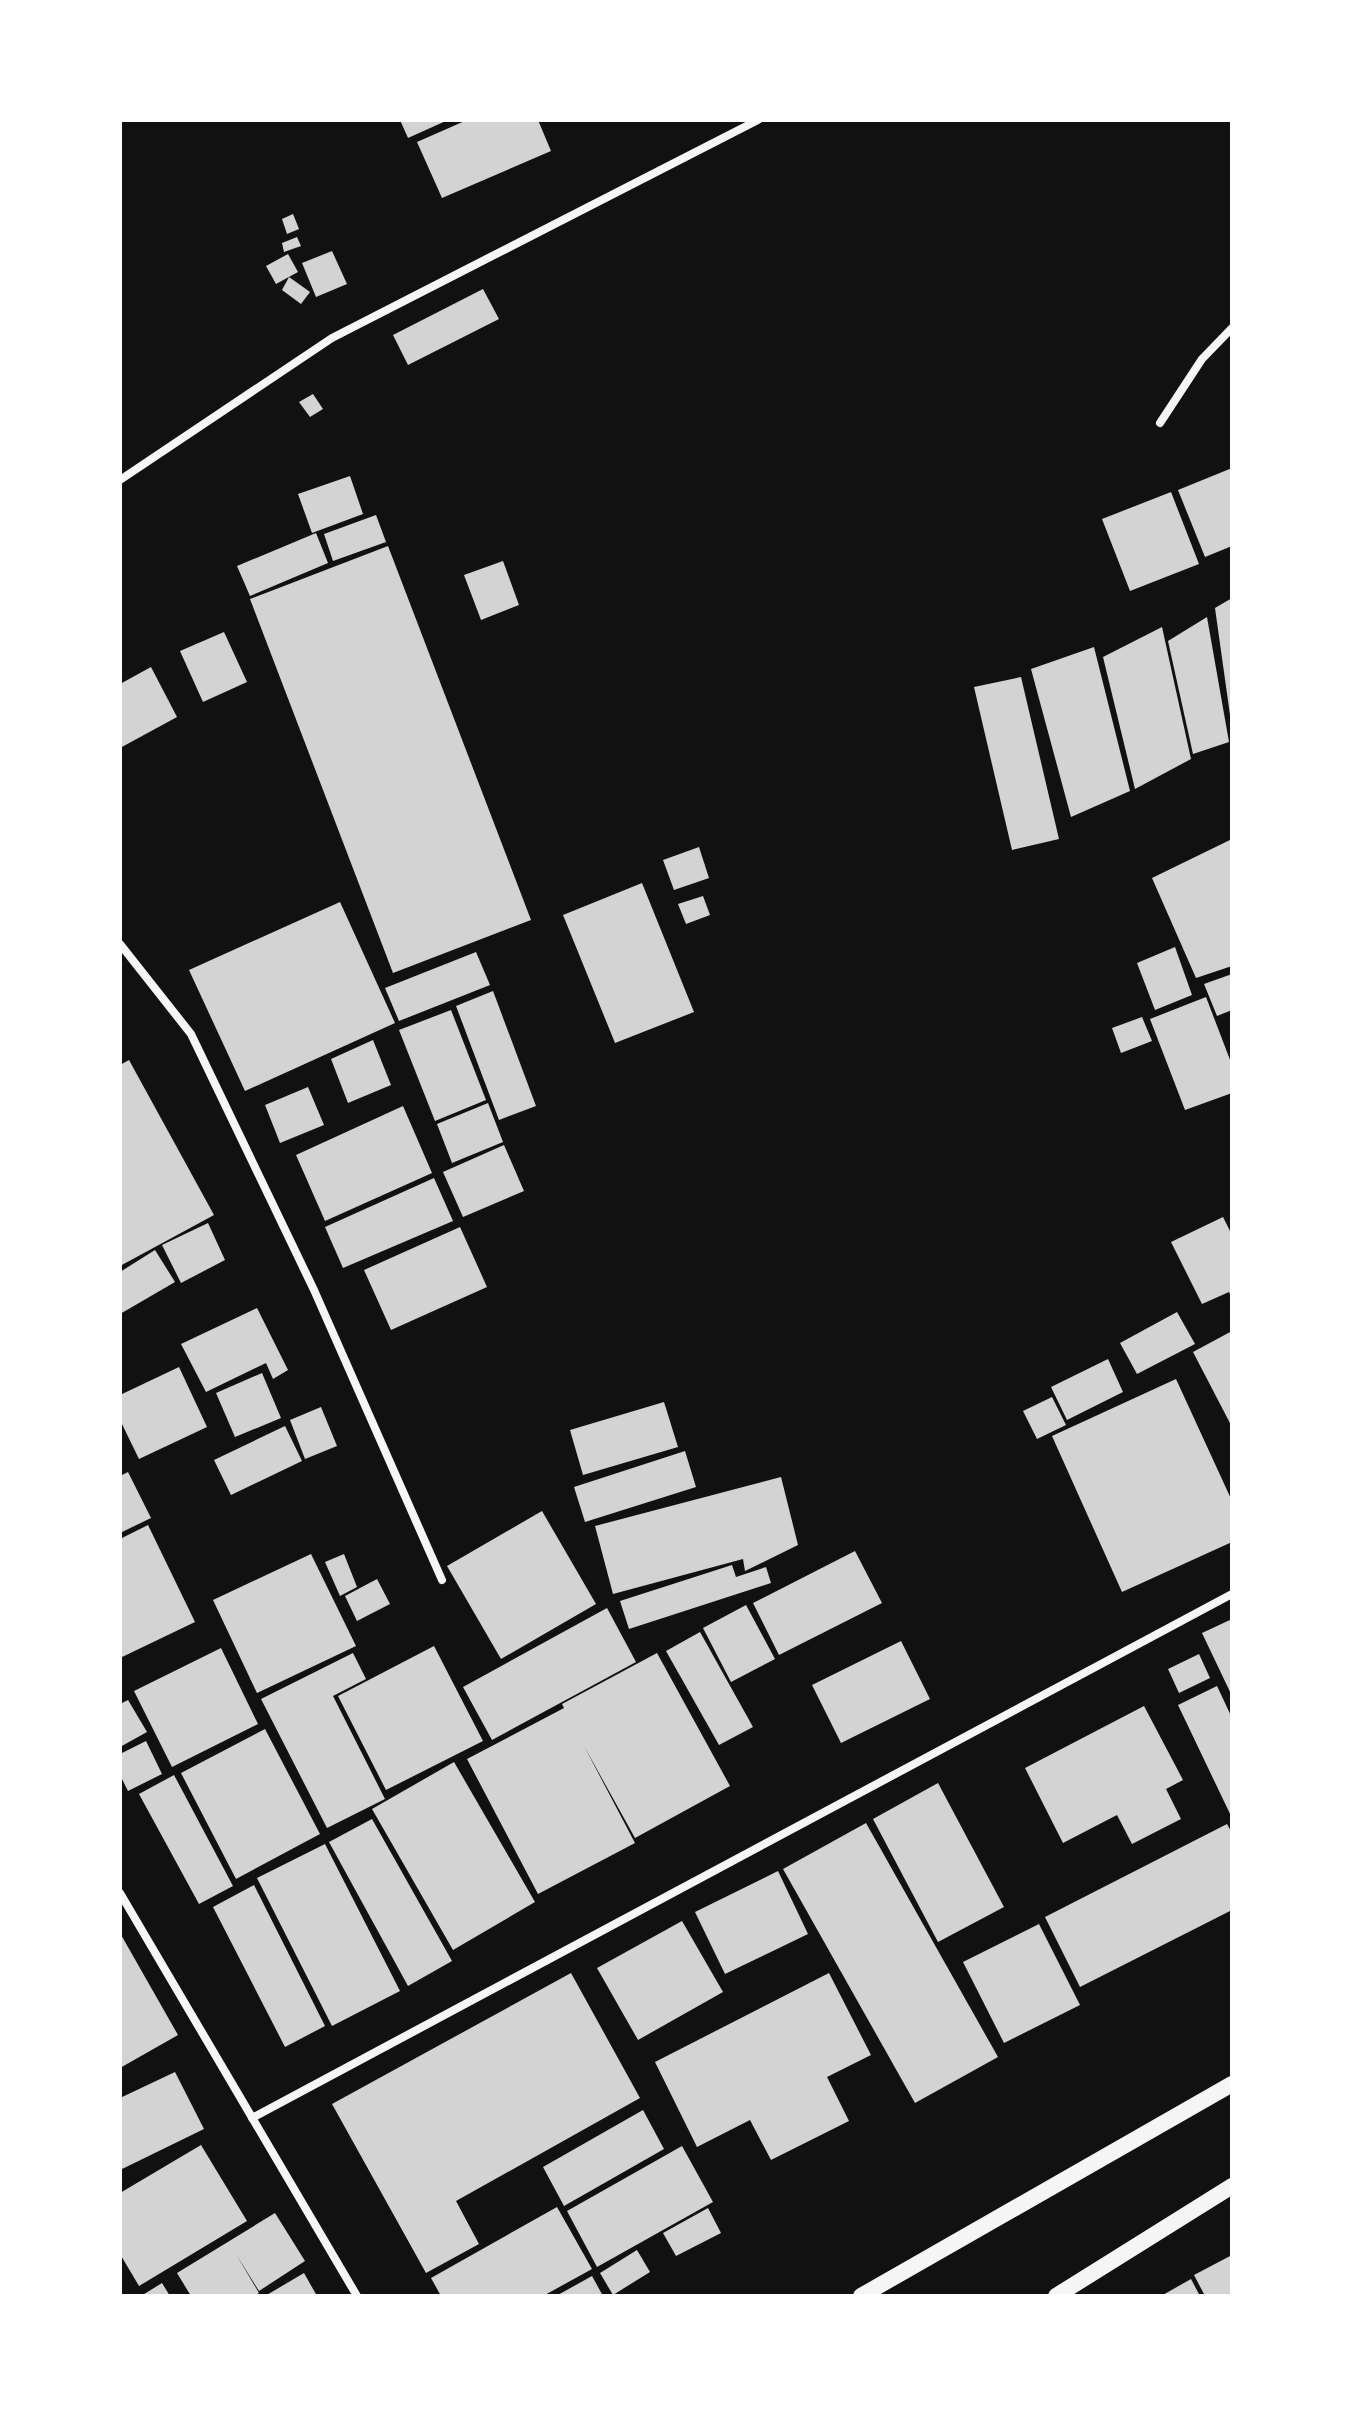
<svg xmlns="http://www.w3.org/2000/svg" width="1352" height="2416" font-family="Karla,sans-serif">
<style>
.building{fill:#d3d3d3}
.lines{fill:none;stroke-linecap:round;stroke-linejoin:round}
.minor{stroke:#f5f5f5;stroke-width:8}
.secondary{stroke:#f5f5f5;stroke-width:16}
</style>
<rect width="100%" height="100%" fill="#111"/>
<g class="building">
<path d="M 400,120 L 448,120 L 408,138 Z"/>
<path d="M 467,120 L 538,120 L 551,151 L 442,198 L 417,142 Z"/>
<path d="M 293,214 L 299,229 L 287,234 L 282,219 Z"/>
<path d="M 297,237 L 301,246 L 284,252 L 282,243 Z"/>
<path d="M 332,251 L 347,284 L 316,297 L 302,263 Z"/>
<path d="M 288,254 L 298,272 L 276,284 L 266,266 Z"/>
<path d="M 289,277 L 310,292 L 301,304 L 282,290 Z"/>
<path d="M 483,289 L 499,319 L 408,365 L 393,335 Z"/>
<path d="M 313,394 L 323,409 L 310,417 L 299,402 Z"/>
<path d="M 1232,468 L 1232,546 L 1205,557 L 1178,490 Z"/>
<path d="M 350,476 L 363,514 L 312,533 L 298,494 Z"/>
<path d="M 1171,492 L 1199,564 L 1130,591 L 1102,519 Z"/>
<path d="M 376,515 L 386,542 L 333,561 L 324,534 Z"/>
<path d="M 316,533 L 328,563 L 250,596 L 237,566 Z"/>
<path d="M 388,546 L 531,920 L 393,973 L 250,599 Z"/>
<path d="M 503,561 L 519,605 L 481,620 L 464,575 Z"/>
<path d="M 1232,598 L 1232,715 L 1230,715 L 1215,608 Z"/>
<path d="M 1207,617 L 1229,742 L 1193,754 L 1168,641 Z"/>
<path d="M 1162,627 L 1191,759 L 1135,789 L 1103,657 Z"/>
<path d="M 224,632 L 247,682 L 203,702 L 180,651 Z"/>
<path d="M 1094,647 L 1130,791 L 1071,817 L 1031,669 Z"/>
<path d="M 151,667 L 177,717 L 120,748 L 120,684 Z"/>
<path d="M 1021,677 L 1059,839 L 1012,850 L 974,687 Z"/>
<path d="M 1232,839 L 1232,966 L 1196,978 L 1152,878 Z"/>
<path d="M 699,847 L 709,878 L 674,890 L 663,860 Z"/>
<path d="M 642,883 L 694,1012 L 615,1043 L 563,915 Z"/>
<path d="M 703,896 L 710,915 L 686,924 L 678,904 Z"/>
<path d="M 340,902 L 395,1023 L 245,1091 L 189,970 Z"/>
<path d="M 1175,947 L 1192,995 L 1155,1010 L 1137,963 Z"/>
<path d="M 476,952 L 490,985 L 399,1021 L 385,988 Z"/>
<path d="M 1232,974 L 1232,1010 L 1217,1016 L 1204,984 Z"/>
<path d="M 493,991 L 536,1106 L 499,1120 L 456,1006 Z"/>
<path d="M 1206,997 L 1232,1065 L 1232,1093 L 1185,1110 L 1150,1019 Z"/>
<path d="M 451,1010 L 486,1100 L 435,1121 L 399,1030 Z"/>
<path d="M 1142,1017 L 1152,1041 L 1121,1053 L 1112,1028 Z"/>
<path d="M 373,1040 L 391,1085 L 348,1103 L 331,1059 Z"/>
<path d="M 129,1060 L 214,1215 L 120,1266 L 120,1065 Z"/>
<path d="M 308,1087 L 324,1125 L 280,1143 L 265,1105 Z"/>
<path d="M 488,1103 L 503,1142 L 452,1163 L 437,1124 Z"/>
<path d="M 403,1106 L 432,1173 L 325,1221 L 296,1155 Z"/>
<path d="M 504,1145 L 524,1191 L 463,1217 L 443,1172 Z"/>
<path d="M 434,1178 L 453,1221 L 343,1268 L 325,1227 Z"/>
<path d="M 1223,1217 L 1232,1235 L 1232,1298 L 1229,1292 L 1202,1304 L 1171,1242 Z"/>
<path d="M 208,1223 L 225,1260 L 181,1283 L 162,1245 Z"/>
<path d="M 460,1227 L 487,1287 L 391,1330 L 364,1270 Z"/>
<path d="M 155,1250 L 175,1282 L 120,1314 L 120,1272 Z"/>
<path d="M 257,1308 L 288,1370 L 273,1379 L 266,1363 L 206,1392 L 181,1344 Z"/>
<path d="M 1177,1312 L 1195,1344 L 1137,1374 L 1120,1343 Z"/>
<path d="M 1232,1331 L 1232,1427 L 1193,1352 Z"/>
<path d="M 1108,1359 L 1123,1392 L 1067,1420 L 1051,1387 Z"/>
<path d="M 179,1367 L 207,1427 L 139,1459 L 120,1420 L 120,1395 Z"/>
<path d="M 262,1373 L 281,1418 L 235,1437 L 216,1393 Z"/>
<path d="M 1176,1379 L 1232,1501 L 1232,1542 L 1122,1592 L 1052,1436 Z"/>
<path d="M 1052,1397 L 1066,1425 L 1037,1439 L 1023,1411 Z"/>
<path d="M 664,1402 L 678,1447 L 583,1475 L 570,1430 Z"/>
<path d="M 321,1407 L 337,1446 L 305,1459 L 290,1420 Z"/>
<path d="M 285,1426 L 302,1461 L 231,1495 L 214,1460 Z"/>
<path d="M 685,1451 L 696,1487 L 585,1522 L 574,1487 Z"/>
<path d="M 128,1472 L 151,1518 L 120,1533 L 120,1476 Z"/>
<path d="M 781,1477 L 798,1545 L 745,1571 L 743,1559 L 613,1594 L 595,1526 Z"/>
<path d="M 542,1511 L 596,1604 L 501,1659 L 447,1566 Z"/>
<path d="M 148,1525 L 195,1622 L 120,1658 L 120,1539 Z"/>
<path d="M 855,1551 L 882,1603 L 779,1655 L 753,1603 Z"/>
<path d="M 311,1554 L 356,1646 L 257,1693 L 213,1600 Z"/>
<path d="M 344,1554 L 357,1587 L 340,1596 L 325,1562 Z"/>
<path d="M 732,1565 L 736,1577 L 766,1567 L 771,1583 L 629,1629 L 620,1601 Z"/>
<path d="M 377,1579 L 390,1604 L 357,1621 L 345,1596 Z"/>
<path d="M 746,1605 L 775,1659 L 731,1682 L 703,1628 Z"/>
<path d="M 607,1608 L 636,1662 L 492,1740 L 463,1687 Z"/>
<path d="M 1232,1619 L 1232,1696 L 1202,1633 Z"/>
<path d="M 700,1632 L 753,1727 L 719,1745 L 666,1651 Z"/>
<path d="M 901,1641 L 930,1699 L 841,1743 L 812,1685 Z"/>
<path d="M 434,1646 L 483,1741 L 386,1790 L 338,1696 Z"/>
<path d="M 221,1648 L 258,1724 L 172,1767 L 134,1691 Z"/>
<path d="M 353,1653 L 366,1679 L 333,1696 L 385,1799 L 327,1828 L 261,1699 Z"/>
<path d="M 657,1653 L 730,1786 L 635,1838 L 584,1746 L 635,1843 L 538,1894 L 467,1759 L 564,1708 L 562,1704 Z"/>
<path d="M 1199,1654 L 1210,1678 L 1179,1693 L 1168,1669 Z"/>
<path d="M 1217,1686 L 1232,1718 L 1232,1818 L 1178,1705 Z"/>
<path d="M 128,1700 L 147,1732 L 120,1747 L 120,1704 Z"/>
<path d="M 1144,1706 L 1183,1780 L 1166,1789 L 1181,1819 L 1132,1844 L 1117,1815 L 1063,1843 L 1025,1768 Z"/>
<path d="M 265,1729 L 320,1834 L 236,1879 L 181,1773 Z"/>
<path d="M 146,1741 L 162,1774 L 128,1791 L 120,1775 L 120,1754 Z"/>
<path d="M 454,1762 L 535,1902 L 453,1950 L 372,1809 Z"/>
<path d="M 174,1775 L 233,1886 L 199,1904 L 139,1794 Z"/>
<path d="M 938,1783 L 1004,1907 L 938,1942 L 873,1819 Z"/>
<path d="M 372,1819 L 452,1961 L 408,1986 L 329,1842 Z"/>
<path d="M 866,1823 L 998,2057 L 915,2103 L 783,1869 Z"/>
<path d="M 1227,1824 L 1232,1833 L 1232,1910 L 1080,1987 L 1045,1917 Z"/>
<path d="M 325,1844 L 400,1991 L 332,2026 L 257,1878 Z"/>
<path d="M 778,1871 L 808,1934 L 725,1974 L 695,1912 Z"/>
<path d="M 254,1885 L 325,2026 L 285,2047 L 213,1907 Z"/>
<path d="M 682,1921 L 723,1992 L 638,2040 L 597,1968 Z"/>
<path d="M 1039,1924 L 1080,2005 L 1004,2043 L 963,1962 Z"/>
<path d="M 120,1933 L 178,2035 L 120,2068 Z"/>
<path d="M 571,1973 L 640,2098 L 456,2201 L 479,2244 L 426,2273 L 332,2104 Z"/>
<path d="M 829,1973 L 871,2055 L 827,2077 L 849,2121 L 771,2160 L 750,2120 L 697,2147 L 655,2062 Z"/>
<path d="M 175,2072 L 204,2129 L 120,2170 L 120,2098 Z"/>
<path d="M 643,2110 L 664,2149 L 564,2206 L 543,2167 Z"/>
<path d="M 201,2145 L 247,2221 L 139,2286 L 120,2254 L 120,2193 Z"/>
<path d="M 682,2146 L 713,2202 L 597,2267 L 567,2211 Z"/>
<path d="M 557,2207 L 592,2269 L 543,2296 L 441,2296 L 431,2278 Z"/>
<path d="M 708,2208 L 721,2233 L 676,2256 L 663,2233 Z"/>
<path d="M 275,2213 L 305,2261 L 259,2291 L 236,2254 L 259,2293 L 254,2296 L 191,2296 L 177,2273 Z"/>
<path d="M 637,2250 L 650,2272 L 613,2295 L 600,2273 Z"/>
<path d="M 1232,2255 L 1232,2296 L 1205,2296 L 1194,2275 Z"/>
<path d="M 304,2273 L 317,2296 L 265,2296 Z"/>
<path d="M 592,2276 L 603,2296 L 556,2296 Z"/>
<path d="M 1191,2279 L 1200,2296 L 1161,2296 Z"/>
<path d="M 162,2283 L 170,2296 L 141,2296 Z"/>
</g>
<g class="lines">
<g class="minor">
<path d="M 1160,423 L 1202,359 L 1232,328"/>
<path d="M 120,480 L 332,338 L 758,120"/>
<path d="M 120,944 L 191,1034 L 314,1290 L 442,1580"/>
<path d="M 120,1893 L 357,2296"/>
<path d="M 252,2118 L 1232,1594"/>
</g>
<g class="secondary">
<path d="M 861,2296 L 1232,2084"/>
<path d="M 1056,2296 L 1232,2186"/>
</g>
</g>
<rect width="1352" height="2416" fill="none" stroke="#ffffff" stroke-width="244"/>
</svg>
